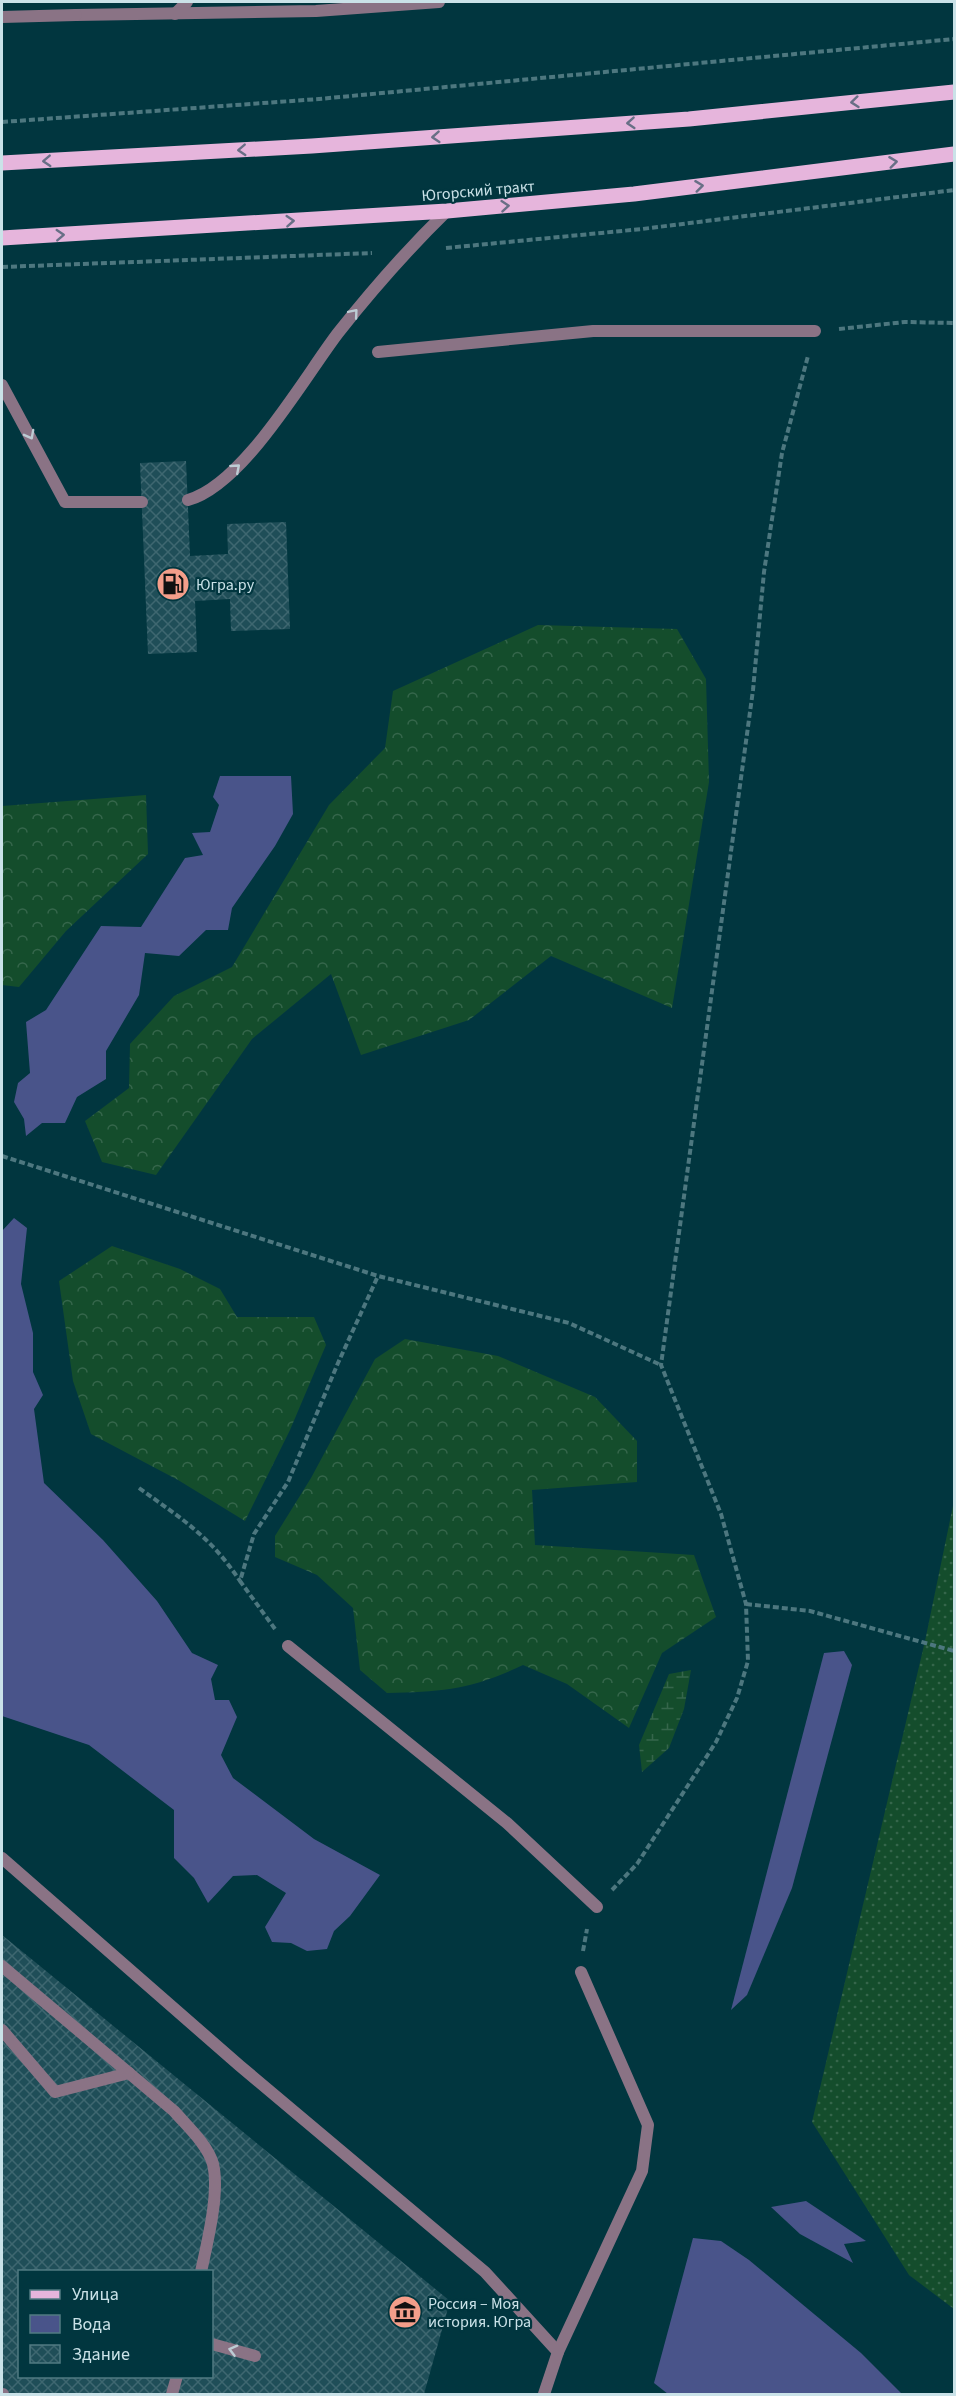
<svg xmlns="http://www.w3.org/2000/svg" width="956" height="2396" font-family="'Source Sans 3',sans-serif">
<style>
.grass{fill:url(#grass-dots)}
.forest{fill:url(#forest-crowns)}
.wetland{fill:url(#wetland-marsh)}
.water{fill:#49548a}
.building{fill:url(#building-cross-hatch);fill-rule:evenodd}
.lines{fill:none;stroke-linecap:round;stroke-linejoin:round}
.path{stroke:#4d777f;stroke-width:4;stroke-dasharray:6 3;stroke-linecap:butt}
.service{stroke:#8a7385;stroke-width:12}
.minor{stroke:#8a7385;stroke-width:12}
.primary{stroke:#e6b5dc;stroke-width:15}
.oneway{stroke:#686f86}
.oneway2{stroke:#bdccd4}
.labels{text-anchor:middle;stroke-width:4.5;stroke-linejoin:round;paint-order:stroke}
.street-label{font-size:16px;fill:#cae2e8;stroke:#01363f}
.poi-label{font-size:16px;fill:#cae2e8;stroke:#01363f;text-anchor:start}
</style>
<defs>
<pattern id="grass-dots" width="8" height="8" patternUnits="userSpaceOnUse" patternTransform="scale(1.5)"><rect width="8" height="8" fill="#144d2c"/><path d="M2 2h.1M6 6h.1" fill="none" stroke="#35664b" stroke-width="1.8" stroke-linecap="round"/></pattern>
<pattern id="forest-crowns" width="20" height="18" patternUnits="userSpaceOnUse" patternTransform="scale(1.5)"><rect width="20" height="18" fill="#144d2c"/><path d="M2 6a3 3 0 1 1 6 0M12 15a3 3 0 1 1 6 0" fill="none" stroke="#35664b"/></pattern>
<pattern id="wetland-marsh" width="20" height="14" patternUnits="userSpaceOnUse" patternTransform="scale(1.5)"><rect width="20" height="14" fill="#144d2c"/><path d="M1 5h8M5 5V1M11 12h8M15 12V8" fill="none" stroke="#35664b"/></pattern>
<pattern id="building-cross-hatch" width="8" height="8" patternUnits="userSpaceOnUse" patternTransform="scale(1.5)"><rect width="8" height="8" fill="#1f4e58"/><path d="M0 0l8 8M0 8l8-8" fill="none" stroke="#3e6770"/></pattern>
</defs>
<rect width="100%" height="100%" fill="#01363f"/>
<path class="grass" d="M 954,1501 L 954,2309 L 909,2275 L 812,2122 L 925,1641 Z"/>
<g class="forest">
<path d="M 538,625 L 677,629 L 706,679 L 709,782 L 672,1008 L 551,956 L 469,1020 L 361,1055 L 331,974 L 252,1039 L 156,1175 L 102,1162 L 85,1121 L 129,1088 L 130,1044 L 174,996 L 232,967 L 329,805 L 385,748 L 393,691 Z"/>
<path d="M 146,795 L 148,854 L 66,931 L 19,987 L 2,985 L 2,806 Z"/>
<path d="M 112,1246 L 180,1269 L 220,1289 L 237,1317 L 314,1317 L 326,1345 L 290,1430 L 245,1521 L 178,1480 L 91,1434 L 73,1381 L 59,1281 Z"/>
<path d="M 405,1339 L 498,1356 L 595,1397 L 637,1441 L 637,1482 L 532,1490 L 535,1545 L 694,1555 L 716,1617 L 662,1653 L 629,1728 L 567,1684 L 523,1665 C 473,1689 442,1692 387,1693 L 360,1670 L 353,1608 L 317,1575 L 275,1557 L 275,1536 L 311,1478 L 375,1359 Z"/>
</g>
<path class="wetland" d="M 691,1670 L 684,1709 L 669,1748 L 642,1772 L 639,1745 L 669,1674 Z"/>
<g class="water">
<path d="M 220,776 L 291,776 L 293,814 L 275,846 L 232,908 L 228,930 L 206,930 L 179,956 L 145,953 L 139,995 L 106,1051 L 106,1079 L 77,1097 L 65,1123 L 42,1123 L 26,1136 L 24,1119 L 14,1102 L 18,1083 L 30,1073 L 26,1022 L 46,1010 L 101,926 L 141,927 L 185,858 L 203,855 L 192,833 L 210,832 L 219,805 L 213,797 Z"/>
<path d="M 14,1218 L 27,1228 L 21,1284 L 33,1333 L 33,1372 L 43,1395 L 34,1409 L 44,1483 L 103,1540 L 157,1601 L 192,1653 L 218,1665 L 211,1679 L 215,1700 L 229,1700 L 237,1717 L 221,1755 L 233,1778 L 314,1839 L 380,1875 L 350,1916 L 334,1931 L 327,1949 L 307,1951 L 291,1943 L 272,1942 L 265,1927 L 286,1893 L 257,1875 L 233,1876 L 208,1903 L 194,1878 L 174,1858 L 174,1810 L 89,1745 L 2,1716 L 2,1231 Z"/>
<path d="M 844,1651 L 852,1665 L 792,1888 L 747,1995 L 731,2010 L 824,1653 Z"/>
<path d="M 806,2201 L 866,2241 L 844,2244 L 853,2263 L 800,2234 L 771,2207 Z"/>
<path d="M 693,2238 L 721,2241 L 749,2260 L 861,2353 L 902,2394 L 668,2394 L 654,2383 Z"/>
</g>
<g class="building">
<path d="M 186,461 L 190,556 L 228,554 L 227,524 L 286,522 L 290,629 L 231,631 L 230,599 L 195,601 L 197,652 L 148,654 L 140,463 Z"/>
<path d="M 2,1935 L 450,2301 L 424,2394 L 2,2394 ZM 20,2272 L 212,2272 L 212,2376 L 20,2376 Z"/>
</g>
<g class="lines">
<g class="path">
<path d="M 2,122 L 319,99 L 954,39"/>
<path d="M 446,248 L 642,229 L 954,190"/>
<path d="M 2,267 L 372,253"/>
<path d="M 839,329 L 905,322 L 954,323"/>
<path d="M 2,1156 L 378,1276 L 569,1323 L 661,1365"/>
<path d="M 139,1488 C 182,1519 210,1536 240,1581"/>
<path d="M 746,1604 L 810,1611 L 954,1651"/>
<path d="M 275,1629 L 240,1581 L 254,1534 L 288,1482 L 338,1363 L 378,1276"/>
<path d="M 612,1890 L 637,1864 L 716,1742 L 737,1698 L 748,1661 L 746,1604 L 721,1514 L 661,1365 L 753,690 L 764,572 L 782,453 L 808,356"/>
<path d="M 583,1951 L 587,1929"/>
</g>
<g class="service">
<path d="M 175,14 L 187,2"/>
<path d="M 76,15 L 316,11 L 439,2"/>
<path d="M 378,352 L 593,331 L 815,331"/>
<path d="M 2,385 L 65,502 L 142,502"/>
<path d="M 188,500 C 243,485 303,379 338,333 C 372,290 408,249 447,211"/>
<path d="M 288,1646 L 507,1823 L 597,1907"/>
<path d="M 2,1858 L 240,2066 L 485,2272 L 558,2352"/>
<path d="M 2,1966 L 174,2111 C 187,2126 208,2145 213,2164 C 220,2193 207,2243 201,2272"/>
<path d="M 2,2030 L 55,2092 L 129,2073"/>
<path d="M 212,2344 L 255,2356"/>
<path d="M 2,2394 L 3,2394"/>
<path d="M 172,2394 L 177,2376"/>
</g>
<g class="minor">
<path d="M 2,17 L 76,15"/>
<path d="M 544,2394 L 558,2352 L 642,2171 L 648,2125 L 581,1972"/>
</g>
<g class="primary">
<path d="M 2,163 L 312,146 L 689,119 L 954,92"/>
<path d="M 2,238 L 447,211 L 634,194 L 954,154"/>
</g>
</g>
<defs><path id="oneway-chevron" d="M-2-3.5L2.5 0L-2 3.5" fill="none" stroke-width="1.6" stroke-linecap="round" stroke-linejoin="round" transform="scale(1.5)"/></defs>
<g class="oneway">
<use href="#oneway-chevron" transform="translate(855 102) rotate(174)"/>
<use href="#oneway-chevron" transform="translate(631 123) rotate(176)"/>
<use href="#oneway-chevron" transform="translate(436 137) rotate(176)"/>
<use href="#oneway-chevron" transform="translate(242 150) rotate(177)"/>
<use href="#oneway-chevron" transform="translate(47 161) rotate(177)"/>
<use href="#oneway-chevron" transform="translate(893 162) rotate(-7)"/>
<use href="#oneway-chevron" transform="translate(699 186) rotate(-7)"/>
<use href="#oneway-chevron" transform="translate(505 206) rotate(-5)"/>
<use href="#oneway-chevron" transform="translate(290 221) rotate(-4)"/>
<use href="#oneway-chevron" transform="translate(60 235) rotate(-3)"/>
</g>
<g class="oneway2">
<use href="#oneway-chevron" transform="translate(354 313) rotate(-50)"/>
<use href="#oneway-chevron" transform="translate(30 435) rotate(62)"/>
<use href="#oneway-chevron" transform="translate(236 468) rotate(-41)"/>
<use href="#oneway-chevron" transform="translate(233 2350) rotate(-165)"/>
</g>
<defs>
<g id="fuel-disc" transform="scale(1.725)"><circle r="9.5" fill="#f49e8a" stroke="#01363f"/><path d="M-5.5-6h7V0h2V4h1.3V-2.5L3-4.5l.8-.8L6-3V5H2.5V1h-1V6h-7ZM-4.2-4.7v3.2H.2V-4.7Z" fill="#111"/></g>
<g id="museum-disc" transform="scale(1.725)"><circle r="9.5" fill="#f49e8a" stroke="#01363f"/><path d="M0-6L6-3V-2H-6V-3ZM-5-1h2V3h-2ZM-1-1h2V3h-2ZM3-1h2V3H3ZM-6 4H6V6H-6Z" fill="#111"/></g>
</defs>
<g fill-rule="evenodd">
<use href="#fuel-disc" x="173" y="584"/>
<use href="#museum-disc" x="405" y="2312"/>
</g>
<g class="labels">
<g class="street-label">
<text transform="translate(478 190) rotate(-5)" y="6">Югорский тракт</text>
</g>
<g class="poi-label">
<text x="196" y="590">Югра.ру</text>
<text x="428" y="2309">Россия – Моя<tspan x="428" dy="18">история. Югра</tspan></text>
</g>
</g>
<rect width="956" height="2396" fill="none" stroke="#cae2e8" stroke-width="6"/>
<rect x="18" y="2270" width="195" height="108" fill="#01363f" stroke="#517b83" stroke-width="1.5"/>
<rect x="30" y="2290" width="30" height="9" fill="#e6b5dc" stroke="#517b83" stroke-width="1.5"/>
<text x="72" y="2300" font-size="18" fill="#cae2e8">Улица</text>
<rect x="30" y="2315" width="30" height="18" fill="#49548a" stroke="#517b83" stroke-width="1.5"/>
<text x="72" y="2330" font-size="18" fill="#cae2e8">Вода</text>
<rect x="30" y="2345" width="30" height="18" fill="url(#building-cross-hatch)" stroke="#517b83" stroke-width="1.5"/>
<text x="72" y="2360" font-size="18" fill="#cae2e8">Здание</text>
</svg>
